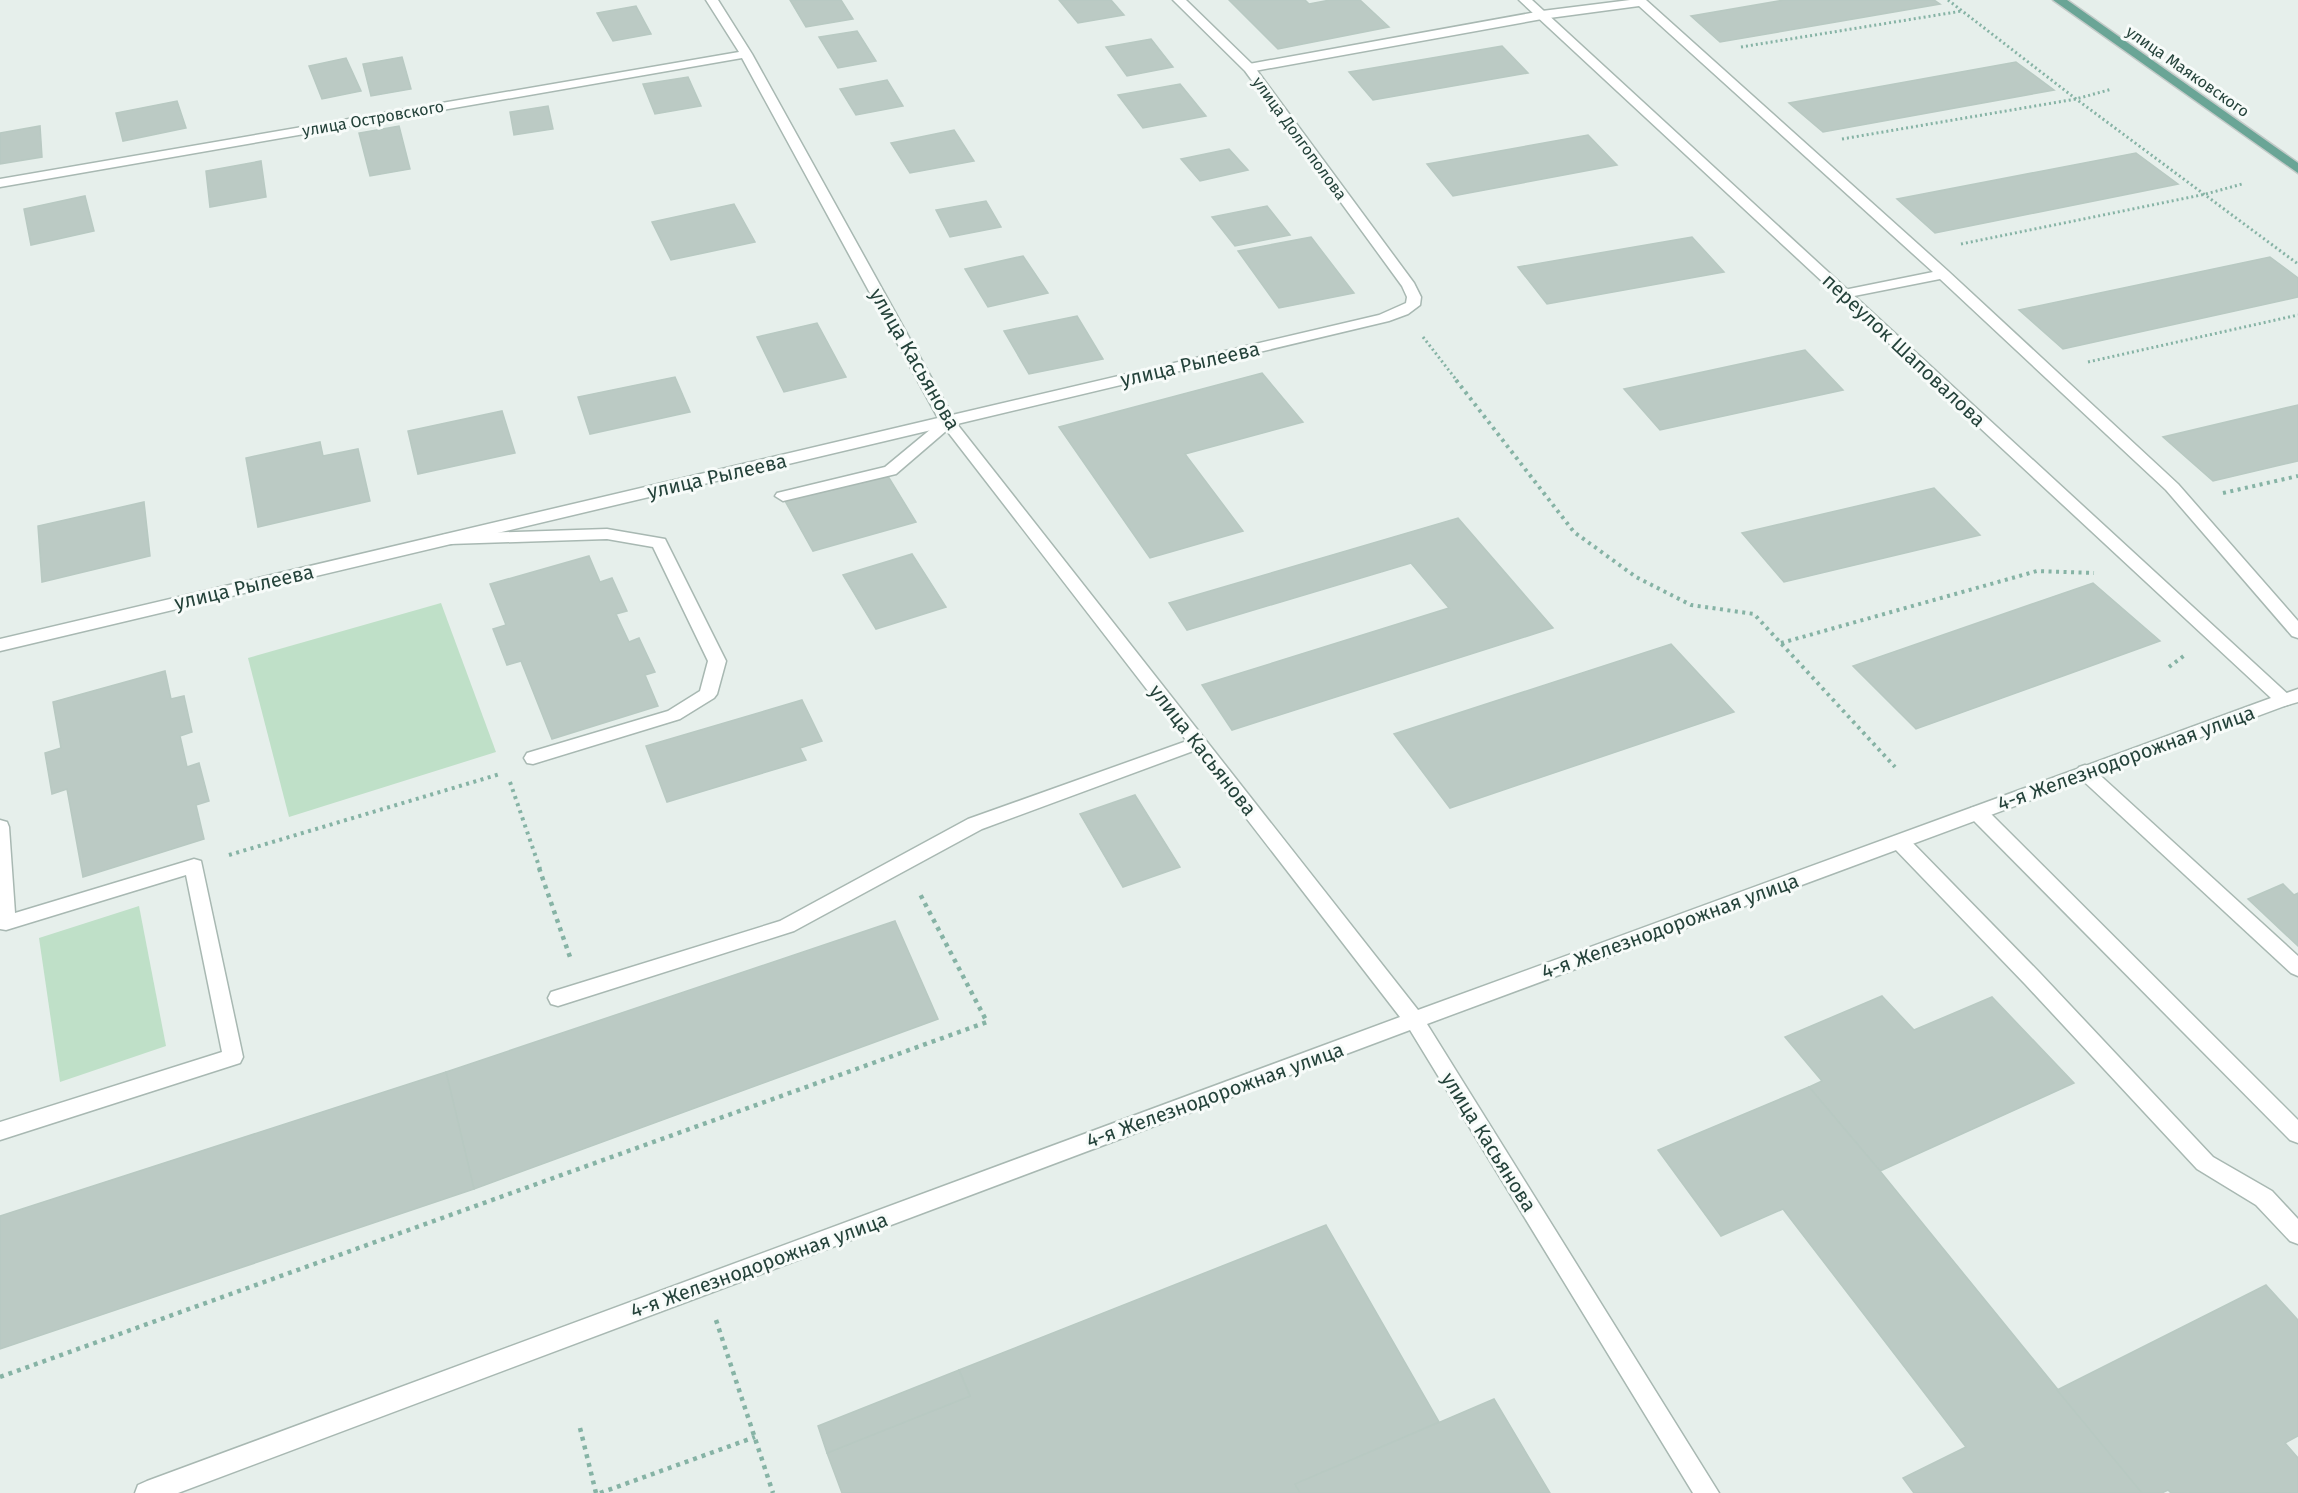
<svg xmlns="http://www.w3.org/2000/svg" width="2298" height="1493" font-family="'Fira Sans',sans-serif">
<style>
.green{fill:#bfe0c8}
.building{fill:#bbcac4;stroke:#b8c9c2;stroke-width:1.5}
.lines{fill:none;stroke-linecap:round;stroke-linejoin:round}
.lane-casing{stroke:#a8b8b2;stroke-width:3}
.street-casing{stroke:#a8b8b2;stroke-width:3}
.primary-casing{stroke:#c2cac8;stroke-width:3}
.path-far2{stroke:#86b3a5;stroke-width:3;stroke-dasharray:2 3;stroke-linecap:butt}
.path-far1{stroke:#86b3a5;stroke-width:4;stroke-dasharray:3 4.5;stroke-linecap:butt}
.path{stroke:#86b3a5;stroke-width:4.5;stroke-dasharray:4 5;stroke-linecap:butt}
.lane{fill:#fff;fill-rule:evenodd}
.street{fill:#fff;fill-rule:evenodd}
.primary{fill:#6aa596;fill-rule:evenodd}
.labels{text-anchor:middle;stroke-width:6;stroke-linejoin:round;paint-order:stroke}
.far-street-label{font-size:16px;fill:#24423a;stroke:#f7fbf9}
.street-label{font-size:20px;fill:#24423a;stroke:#f7fbf9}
</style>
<rect width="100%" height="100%" fill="#e6efeb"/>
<g class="green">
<path d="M 441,603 L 496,752 L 289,817 L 248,658 Z"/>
<path d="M 139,906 L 166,1046 L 60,1082 L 39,938 Z"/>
</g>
<g class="building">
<path d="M 790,0 L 841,0 L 853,19 L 806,27 Z"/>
<path d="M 1059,0 L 1111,0 L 1124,15 L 1078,23 Z"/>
<path d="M 1229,0 L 1305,0 L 1309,4 L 1330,0 L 1360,0 L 1389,27 L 1278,49 Z"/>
<path d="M 1784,0 L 1934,0 L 1940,4 L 1720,42 L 1691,16 Z"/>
<path d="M 636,6 L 651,34 L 613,41 L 597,13 Z"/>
<path d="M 857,31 L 876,61 L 838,68 L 819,37 Z"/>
<path d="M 1151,39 L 1173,67 L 1127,76 L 1106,47 Z"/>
<path d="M 1502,46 L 1528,73 L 1373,100 L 1349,72 Z"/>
<path d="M 402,57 L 411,89 L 371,96 L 363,64 Z"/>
<path d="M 346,58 L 361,91 L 322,99 L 309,66 Z"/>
<path d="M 2016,62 L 2054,90 L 1823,132 L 1789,103 Z"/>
<path d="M 688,77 L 701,106 L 655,114 L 643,84 Z"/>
<path d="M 887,80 L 903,106 L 856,115 L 840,89 Z"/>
<path d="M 1180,84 L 1206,116 L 1143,128 L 1118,95 Z"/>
<path d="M 177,101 L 186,128 L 123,141 L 116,113 Z"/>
<path d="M 548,106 L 553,129 L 514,135 L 510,112 Z"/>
<path d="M 40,126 L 42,157 L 0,164 L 0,133 Z"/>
<path d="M 399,126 L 410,169 L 370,176 L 359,133 Z"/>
<path d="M 954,130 L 974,161 L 910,173 L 891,143 Z"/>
<path d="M 1588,135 L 1617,165 L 1453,196 L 1427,164 Z"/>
<path d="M 1229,149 L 1248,170 L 1200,181 L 1181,159 Z"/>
<path d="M 2136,153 L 2178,184 L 1935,233 L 1897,199 Z"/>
<path d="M 261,161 L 266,197 L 210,207 L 206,171 Z"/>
<path d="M 85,196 L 94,231 L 31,245 L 24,209 Z"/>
<path d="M 986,201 L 1001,227 L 950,237 L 936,210 Z"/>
<path d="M 734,204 L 755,242 L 671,260 L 652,222 Z"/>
<path d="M 1267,206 L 1290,235 L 1235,246 L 1212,217 Z"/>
<path d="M 1311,237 L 1354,293 L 1279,308 L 1238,251 Z"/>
<path d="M 1692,237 L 1724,272 L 1547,304 L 1518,267 Z"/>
<path d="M 1023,256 L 1048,293 L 988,307 L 965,269 Z"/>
<path d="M 2270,257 L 2298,278 L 2298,297 L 2063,349 L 2019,310 Z"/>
<path d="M 1077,316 L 1103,359 L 1029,374 L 1004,331 Z"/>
<path d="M 817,323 L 846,377 L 784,392 L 757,337 Z"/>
<path d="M 1805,350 L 1843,390 L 1660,430 L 1624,389 Z"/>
<path d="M 1262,373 L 1303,422 L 1185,454 L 1243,531 L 1150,558 L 1059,427 Z"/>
<path d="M 675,377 L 690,412 L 590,434 L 578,397 Z"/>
<path d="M 2298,405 L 2298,461 L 2213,481 L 2163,437 Z"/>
<path d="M 502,411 L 515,453 L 418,474 L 408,431 Z"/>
<path d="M 320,442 L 323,456 L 358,449 L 370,501 L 258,527 L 246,458 Z"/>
<path d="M 886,473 L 916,522 L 813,551 L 785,501 Z"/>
<path d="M 1934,488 L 1980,535 L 1784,582 L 1742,533 Z"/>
<path d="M 144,502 L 150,556 L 42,582 L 38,526 Z"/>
<path d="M 1458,518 L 1553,628 L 1232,730 L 1202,685 L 1449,608 L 1411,563 L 1187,630 L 1169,603 Z"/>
<path d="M 912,554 L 946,607 L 876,629 L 843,575 Z"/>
<path d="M 589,556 L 600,582 L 612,578 L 627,611 L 616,614 L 629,642 L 639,638 L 655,672 L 645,675 L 658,706 L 552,739 L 521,661 L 507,665 L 493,629 L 506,625 L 490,584 Z"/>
<path d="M 2093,583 L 2160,641 L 1916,729 L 1853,666 Z"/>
<path d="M 1671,644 L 1734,712 L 1450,808 L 1394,734 Z"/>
<path d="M 165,671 L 171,699 L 184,696 L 192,732 L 180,736 L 187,767 L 199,763 L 209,801 L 196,805 L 204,839 L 83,877 L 67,789 L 52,794 L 45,753 L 61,748 L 53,702 Z"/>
<path d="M 802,700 L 822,741 L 800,748 L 806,760 L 667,802 L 646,746 Z"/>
<path d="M 1135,795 L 1180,867 L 1123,887 L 1080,814 Z"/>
<path d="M 2283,884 L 2294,895 L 2298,893 L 2298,946 L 2248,899 Z"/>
<path d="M 895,921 L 938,1019 L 474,1189 L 446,1072 Z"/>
<path d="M 1882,996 L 1914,1030 L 1992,997 L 2074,1083 L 1880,1171 L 1809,1087 L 1822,1081 L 1785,1037 Z"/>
<path d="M 446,1072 L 474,1189 L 0,1349 L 0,1216 Z"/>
<path d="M 1809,1087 L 1880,1171 L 2142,1493 L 1914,1493 L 1903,1478 L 1966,1447 L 1783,1209 L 1721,1236 L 1658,1150 Z"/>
<path d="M 1326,1225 L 1439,1422 L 1295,1484 L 1300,1493 L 842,1493 L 827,1453 L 970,1396 L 959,1370 Z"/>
<path d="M 2266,1285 L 2298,1320 L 2298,1436 L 2285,1443 L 2298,1458 L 2298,1493 L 2171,1493 L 2168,1490 L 2162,1493 L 2142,1493 L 2057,1390 Z"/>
<path d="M 959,1370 L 970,1396 L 827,1453 L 818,1426 Z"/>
<path d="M 1494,1399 L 1550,1493 L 1300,1493 L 1295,1484 Z"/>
</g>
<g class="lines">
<g class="lane-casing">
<g id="lane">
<path d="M 1630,0 L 1646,0 L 1948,271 L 2178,484 L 2298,621 L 2298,638 L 2292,636 L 2166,490 L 1940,279 L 1844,298 L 1839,297 L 1837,294 L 1839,291 L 1933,272 L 1639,6 L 1542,19 L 1249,72 L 1243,68 L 1249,64 L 1542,11 Z"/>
<path d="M 948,417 L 953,419 L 956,422 L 953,425 L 896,474 L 783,501 L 775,496 L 777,493 L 885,467 L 943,419 Z"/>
<path d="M 607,529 L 665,539 L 726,661 L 717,694 L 714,698 L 680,719 L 533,764 L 527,763 L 524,758 L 527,753 L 668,711 L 700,691 L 708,661 L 653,547 L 607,539 L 449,544 L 443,543 L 441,539 L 443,535 L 449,534 Z"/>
<path d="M 2298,689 L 2298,702 L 2284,706 L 2278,704 L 2275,700 L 2278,696 Z"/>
<path d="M 1198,737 L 1204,739 L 1207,743 L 1204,747 L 982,829 L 794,931 L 558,1006 L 551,1004 L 548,998 L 551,992 L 780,921 L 968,819 Z"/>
<path d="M 2085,765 L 2091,767 L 2298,956 L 2298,976 L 2291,973 L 2079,777 L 2076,772 L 2079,767 Z"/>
<path d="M 1978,806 L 1985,808 L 2298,1120 L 2298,1143 L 2290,1140 L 1971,818 L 1969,813 L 1971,808 Z"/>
<path d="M 0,820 L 7,822 L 9,827 L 15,913 L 194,859 L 201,861 L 243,1057 L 240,1063 L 0,1140 L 0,1122 L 222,1052 L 186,875 L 6,930 L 0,929 Z"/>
<path d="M 1900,835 L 1907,837 L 2039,972 L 2213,1157 L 2272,1191 L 2298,1219 L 2298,1244 L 2290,1241 L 2256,1205 L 2197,1169 L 2025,984 L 1893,847 L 1891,842 L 1893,837 Z"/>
</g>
</g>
<g class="street-casing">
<path id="street" d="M 706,0 L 718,0 L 752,54 L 952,415 L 1379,315 L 1406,303 L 1407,297 L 1402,286 L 1245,71 L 1173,0 L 1186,0 L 1253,65 L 1414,283 L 1421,297 L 1420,305 L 1408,314 L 1389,321 L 957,424 L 1418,1010 L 2271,698 L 1519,0 L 1532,0 L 2290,696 L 2293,700 L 2290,704 L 1427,1024 L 1719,1493 L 1693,1493 L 1410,1030 L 178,1493 L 135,1493 L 138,1485 L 147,1481 L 1400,1017 L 944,427 L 0,651 L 0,639 L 938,418 L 742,58 L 0,187 L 0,179 L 739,52 Z"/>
</g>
<g class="primary-casing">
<path id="primary" d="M 2053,0 L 2067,0 L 2298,163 L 2298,173 Z"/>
</g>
<g class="path-far2">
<path d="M 1948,0 L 2076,99 L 2298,264"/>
<path d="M 1741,47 L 1962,11"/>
<path d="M 1842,139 L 2076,99 L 2112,89"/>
<path d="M 1961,244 L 2206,194 L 2242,184"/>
<path d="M 1423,337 L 1458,382"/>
<path d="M 2088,362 L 2298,315"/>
</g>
<g class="path-far1">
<path d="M 1456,380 L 1574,532 L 1636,577 L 1691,605 L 1754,614 L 1895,767"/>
<path d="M 2223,493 L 2298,476"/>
<path d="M 1781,643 L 2037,571 L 2094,573"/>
<path d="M 2169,667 L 2185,655"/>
<path d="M 510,782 L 540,869"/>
<path d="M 229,855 L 500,774"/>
</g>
<g class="path">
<path d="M 539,868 L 570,957"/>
<path d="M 716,1320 L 773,1493"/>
<path d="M 0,1377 L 987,1022 L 920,894"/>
<path d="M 580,1428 L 596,1493"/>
<path d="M 600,1493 L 755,1437"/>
</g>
<use href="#lane" class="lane"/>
<use href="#street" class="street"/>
<use href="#primary" class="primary"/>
</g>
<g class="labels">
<g class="far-street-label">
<text transform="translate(2188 71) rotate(35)" y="6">улица Маяковского</text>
<text transform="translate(373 118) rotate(-10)" y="6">улица Островского</text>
<text transform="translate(1300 138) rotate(54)" y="6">улица Долгополова</text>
</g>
<g class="street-label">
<text transform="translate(1904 350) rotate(43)" y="7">переулок Шаповалова</text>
<text transform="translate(915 359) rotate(60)" y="7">улица Касьянова</text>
<text transform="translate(1190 364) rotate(-13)" y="7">улица Рылеева</text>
<text transform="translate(717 476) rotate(-13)" y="7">улица Рылеева</text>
<text transform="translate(244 587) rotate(-13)" y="7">улица Рылеева</text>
<text transform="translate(1203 750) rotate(52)" y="7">улица Касьянова</text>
<text transform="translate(2126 758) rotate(-20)" y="7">4-я Железнодорожная улица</text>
<text transform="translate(1670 926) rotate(-20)" y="7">4-я Железнодорожная улица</text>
<text transform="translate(1215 1095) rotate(-20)" y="7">4-я Железнодорожная улица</text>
<text transform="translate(1489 1142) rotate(58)" y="7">улица Касьянова</text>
<text transform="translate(759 1265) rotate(-20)" y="7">4-я Железнодорожная улица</text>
</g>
</g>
</svg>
